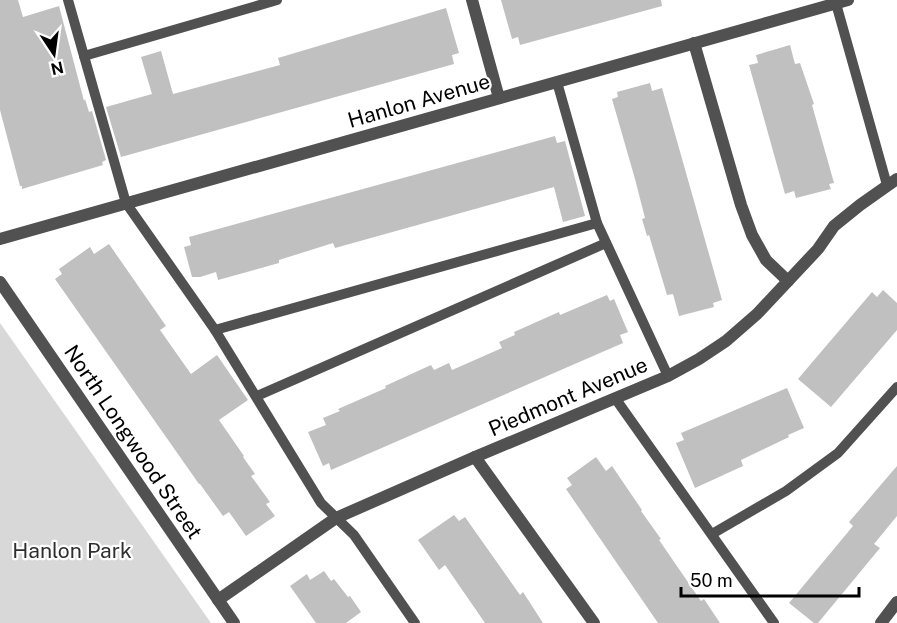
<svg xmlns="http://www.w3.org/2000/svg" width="897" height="623" font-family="'Public Sans',sans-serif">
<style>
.green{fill:#d8d8d8}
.building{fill:#c0c0c0}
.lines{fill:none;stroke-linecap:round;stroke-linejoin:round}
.service{stroke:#515151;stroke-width:10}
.minor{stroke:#515151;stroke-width:12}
.labels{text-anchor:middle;stroke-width:4.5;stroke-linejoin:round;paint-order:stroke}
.street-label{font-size:21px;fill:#000;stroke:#fff}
.park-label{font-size:21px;fill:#2f2f2f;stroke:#fff}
</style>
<rect width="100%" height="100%" fill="#fff"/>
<path class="green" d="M 0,323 L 211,623 L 0,623 Z"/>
<g class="building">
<path d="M 0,0 L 18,0 L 23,17 L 59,6 L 84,101 L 85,99 L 89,112 L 92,111 L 106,160 L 102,162 L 103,165 L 22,189 L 22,186 L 20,186 L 0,110 Z"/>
<path d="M 501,0 L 661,0 L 662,6 L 520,45 L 518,37 L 512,39 Z"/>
<path d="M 446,8 L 459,53 L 452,55 L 454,64 L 121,157 L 106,107 L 152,94 L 141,57 L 161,51 L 173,94 L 280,65 L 278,58 Z"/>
<path d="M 790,45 L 795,64 L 800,63 L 814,104 L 812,105 L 834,183 L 829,184 L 831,189 L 796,198 L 794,191 L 785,194 L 749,65 L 758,63 L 756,55 Z"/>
<path d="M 650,83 L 652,91 L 662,88 L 722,300 L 713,303 L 714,307 L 679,316 L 673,294 L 667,295 L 649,235 L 647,236 L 642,219 L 645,218 L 635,179 L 612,99 L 618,97 L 617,92 Z"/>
<path d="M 555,136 L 557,143 L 565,141 L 585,216 L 563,222 L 554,187 L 335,248 L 333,243 L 279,260 L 279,263 L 218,280 L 216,272 L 200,277 L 192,277 L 184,247 L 191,245 L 189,237 Z"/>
<path d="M 109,244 L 166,326 L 160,330 L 191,374 L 217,355 L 248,400 L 219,420 L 244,456 L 243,457 L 255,474 L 251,476 L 270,502 L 266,504 L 275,516 L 246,536 L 229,512 L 223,516 L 200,484 L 199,484 L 55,279 L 62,274 L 59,269 L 90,247 L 94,254 Z"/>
<path d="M 883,290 L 897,303 L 897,330 L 831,407 L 798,379 L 872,292 L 877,297 Z"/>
<path d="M 607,295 L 610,301 L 614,299 L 628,332 L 620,335 L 623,343 L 331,470 L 329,463 L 323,466 L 308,432 L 326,425 L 323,418 L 340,411 L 338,409 L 386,388 L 385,386 L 431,365 L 434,370 L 449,363 L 452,370 L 502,348 L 499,342 L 515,335 L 514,332 L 559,312 L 560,315 Z"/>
<path d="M 787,388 L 804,428 L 788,435 L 789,437 L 741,460 L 743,466 L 695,488 L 676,443 L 684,440 L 681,433 Z"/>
<path d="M 596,457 L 606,471 L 612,466 L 642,510 L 641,511 L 661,539 L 659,540 L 701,601 L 704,599 L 720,623 L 658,623 L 566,489 L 572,485 L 567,478 Z"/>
<path d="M 897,466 L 897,516 L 874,544 L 880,548 L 818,623 L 814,623 L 789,603 L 853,526 L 849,522 Z"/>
<path d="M 454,515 L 459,521 L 465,517 L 520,595 L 523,592 L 543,623 L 485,623 L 445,565 L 439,570 L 418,540 Z"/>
<path d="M 324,571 L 331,581 L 334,579 L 348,597 L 350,596 L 361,612 L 346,623 L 316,623 L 290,586 L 307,574 L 310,580 Z"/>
</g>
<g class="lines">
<g class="service">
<path d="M 68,0 L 126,203 L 215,330 L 321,503 L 354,535 L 415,623"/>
<path d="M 835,0 L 887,185"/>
<path d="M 84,56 L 277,0"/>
<path d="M 557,82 L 597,223 L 668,376"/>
<path d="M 215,330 L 597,223"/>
<path d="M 257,396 L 606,243"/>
<path d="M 615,398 L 774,623"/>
<path d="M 712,534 L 786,491 L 838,453 L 897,387"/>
</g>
<g class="minor">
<path d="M 472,0 L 499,98"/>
<path d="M 694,43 L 741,205 L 752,235 L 766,260 L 788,281"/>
<path d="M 0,239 L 848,0"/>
<path d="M 0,282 L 234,623"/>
<path d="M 475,457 L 594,623"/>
<path d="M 218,600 L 336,518 L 475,457 L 668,376 L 699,359 L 726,341 L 757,314 L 818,249 L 834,226 L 860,205 L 897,179"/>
<path d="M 881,623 L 897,602"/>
</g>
</g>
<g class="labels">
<g class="street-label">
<text transform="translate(419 101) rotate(-16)" y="7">Hanlon Avenue</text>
<text transform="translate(568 397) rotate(-23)" y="7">Piedmont Avenue</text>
<text transform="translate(133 442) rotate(56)" y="7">North Longwood Street</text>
</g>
<g class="park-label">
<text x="72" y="558">Hanlon Park</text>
</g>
</g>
<g transform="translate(54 54) rotate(167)" stroke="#ffffff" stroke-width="4.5" paint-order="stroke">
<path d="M0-4.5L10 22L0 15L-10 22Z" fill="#000000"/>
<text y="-9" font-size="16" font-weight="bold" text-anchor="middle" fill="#000000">N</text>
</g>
<path d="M681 587v9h178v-9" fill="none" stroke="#000000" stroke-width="3"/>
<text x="690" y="587" font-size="18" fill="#000000" stroke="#ffffff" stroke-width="4.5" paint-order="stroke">50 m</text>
</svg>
